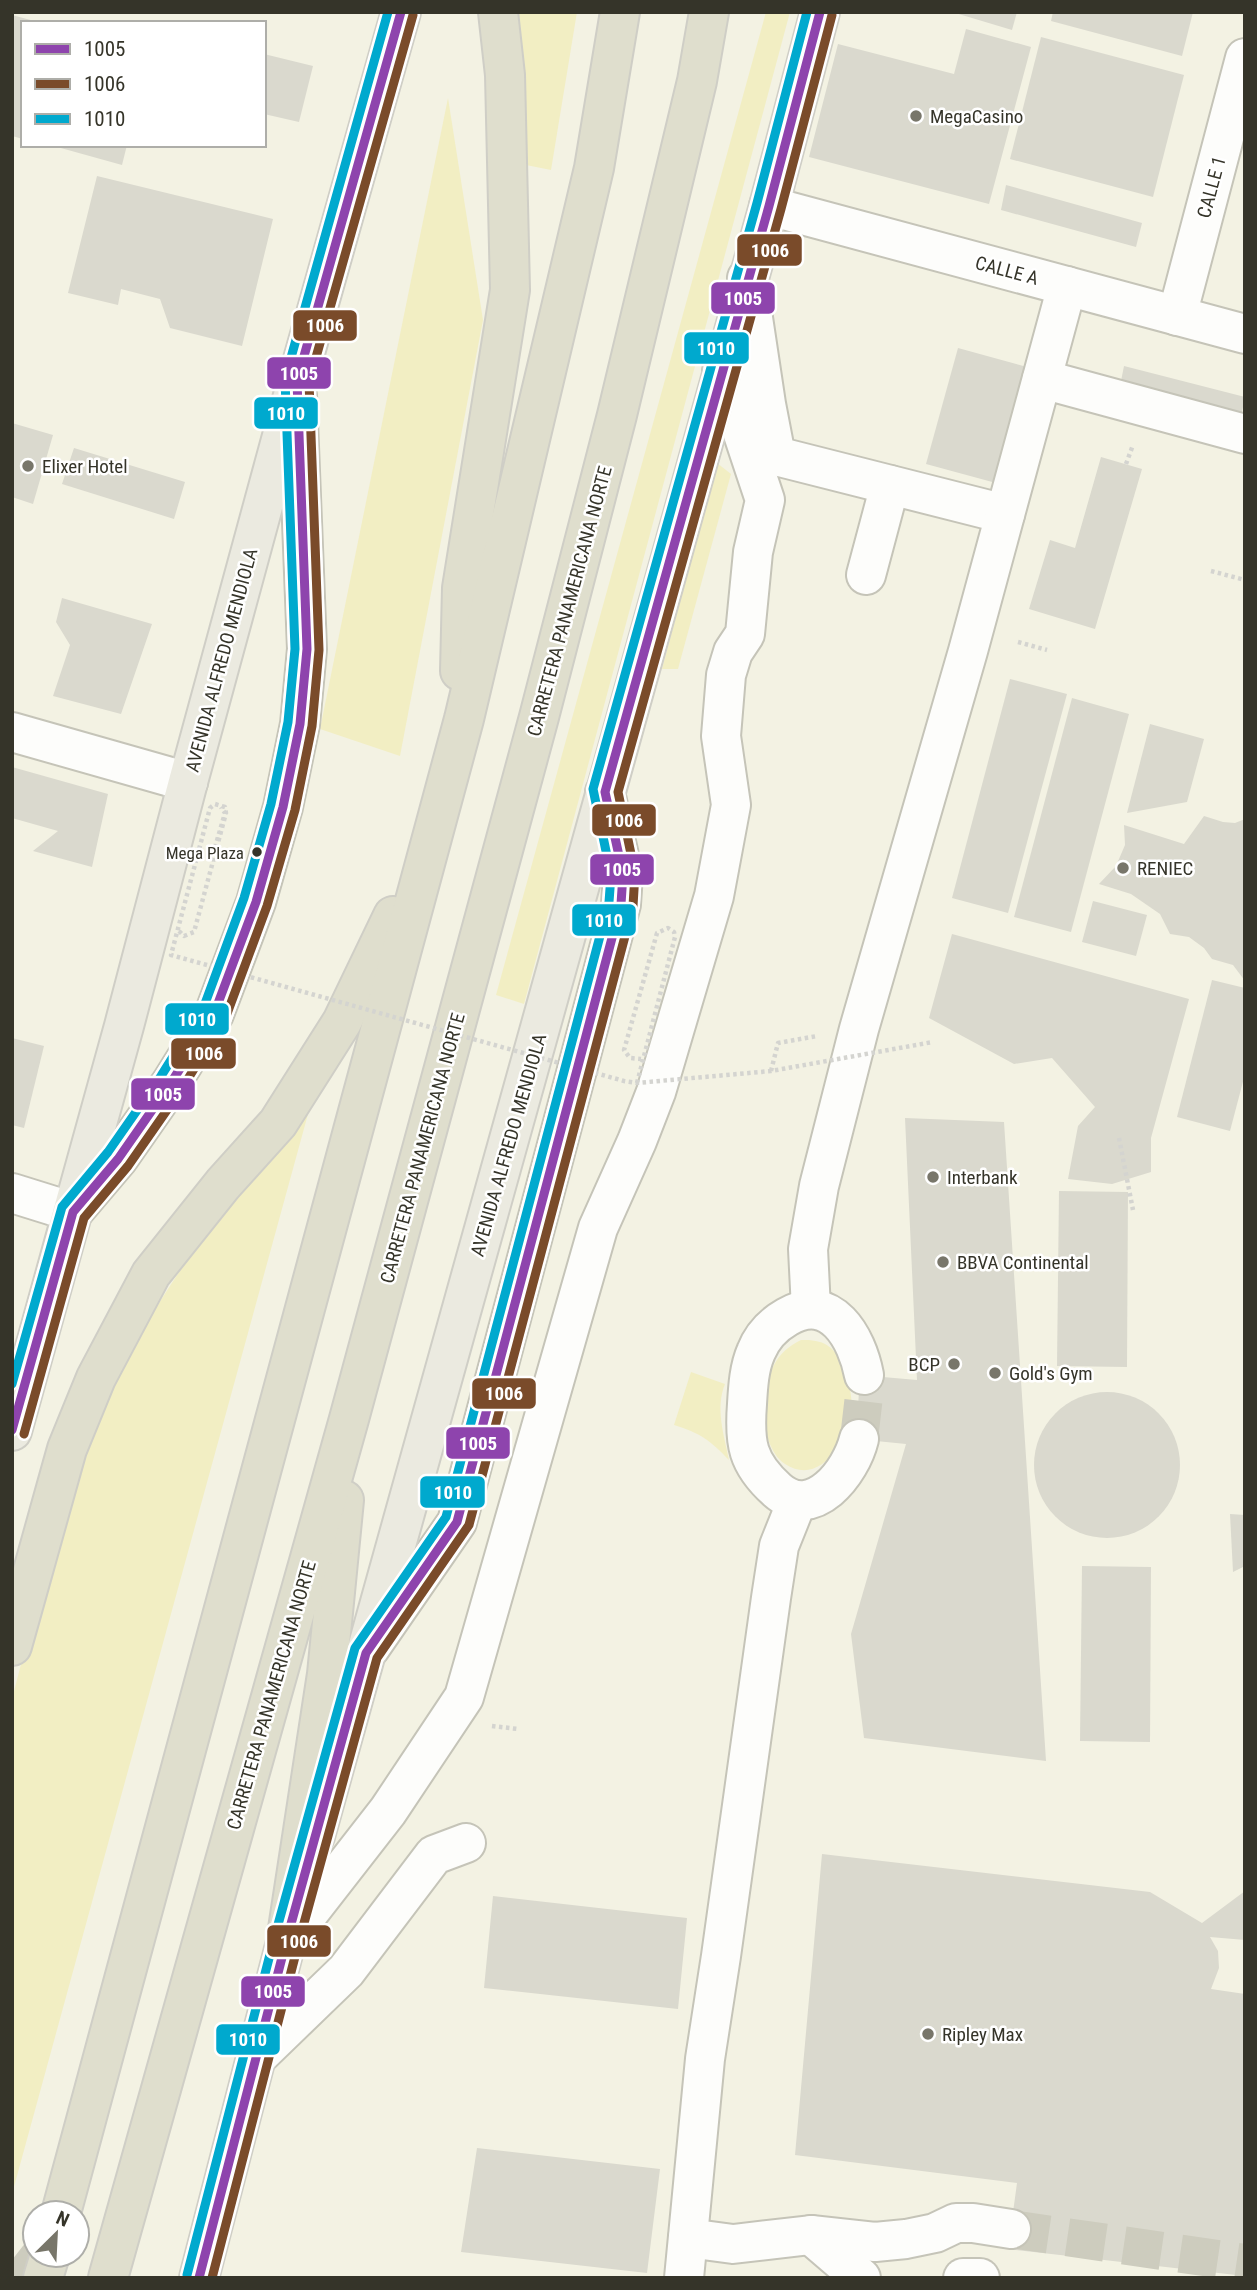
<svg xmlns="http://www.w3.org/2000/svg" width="1257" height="2290" font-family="'Roboto Condensed',sans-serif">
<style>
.green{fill:#f2eec3}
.building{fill:#dad9ce}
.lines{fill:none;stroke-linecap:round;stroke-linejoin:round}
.minor-tunnel{stroke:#cdccbe;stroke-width:38;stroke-dasharray:38 19;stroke-linecap:butt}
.highway-tunnel{stroke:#cdccbe;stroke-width:38;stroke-dasharray:38 19;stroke-linecap:butt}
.minor-casing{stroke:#c5c4b8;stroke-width:42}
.major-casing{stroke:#cfcec6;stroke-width:42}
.highway-casing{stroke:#cfcec6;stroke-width:42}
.path{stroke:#d4d4d0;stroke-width:4.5;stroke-dasharray:3.5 3.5;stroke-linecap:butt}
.minor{stroke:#fdfdfb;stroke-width:38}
.major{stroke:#ebeae0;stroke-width:38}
.highway{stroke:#dfdecd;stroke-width:38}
.path-bridge{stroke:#d4d4d0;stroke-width:4.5;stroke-dasharray:3.5 3.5;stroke-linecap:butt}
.bus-1-casing{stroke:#fff;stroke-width:14}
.bus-2-casing{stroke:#fff;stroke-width:14}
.bus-3-casing{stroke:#fff;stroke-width:14}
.bus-1{stroke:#8e44ad;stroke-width:9}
.bus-2{stroke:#7a4b2a;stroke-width:9}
.bus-3{stroke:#00a9ce;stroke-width:9}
.poi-dot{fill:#78766a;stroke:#fff;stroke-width:2.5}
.bus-dot{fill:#353429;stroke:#fff;stroke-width:2.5}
.labels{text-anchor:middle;stroke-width:5;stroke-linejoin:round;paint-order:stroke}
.bus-label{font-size:17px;fill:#353429;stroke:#fff;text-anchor:end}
.poi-label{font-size:19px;fill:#353429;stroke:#fff;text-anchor:start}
.street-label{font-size:19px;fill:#353429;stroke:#fff}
.line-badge{stroke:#fff;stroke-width:2.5}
.badge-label{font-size:19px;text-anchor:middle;font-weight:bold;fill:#fff}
</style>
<rect width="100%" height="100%" fill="#f3f2e3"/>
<g class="green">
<path d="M 518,12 L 577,12 L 551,170 L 526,165 Z"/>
<path d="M 766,12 L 790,12 L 524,1004 L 496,995 Z"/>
<path d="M 448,98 L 483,320 L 400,756 L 320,729 Z"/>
<path d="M 717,463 L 731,474 L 678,669 L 662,669 Z"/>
<path d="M 308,1114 L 12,2194 L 12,1699 C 31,1626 50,1551 74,1479 C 100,1398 144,1323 192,1253 C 227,1204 270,1161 308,1114 Z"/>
<path d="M 801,1340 C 825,1339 836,1347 844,1370 C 849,1384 853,1396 851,1411 C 847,1441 820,1487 785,1464 C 759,1446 759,1390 774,1365 C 780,1353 789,1346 801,1340 Z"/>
<path d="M 691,1372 L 725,1384 C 715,1408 724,1435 729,1460 C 710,1440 700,1433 674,1425 Z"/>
</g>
<g class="building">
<path d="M 952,12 L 1017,12 L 1012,30 Z"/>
<path d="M 1053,12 L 1193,12 L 1182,56 L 1051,21 Z"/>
<path d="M 12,15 L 38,22 L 23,23 L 23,139 L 12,136 Z"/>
<path d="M 966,29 L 1031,47 L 989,204 L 809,157 L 838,44 L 954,74 Z"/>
<path d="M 1041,37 L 1184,75 L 1153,197 L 1010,159 Z"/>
<path d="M 264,54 L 313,66 L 299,122 L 264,114 Z"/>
<path d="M 50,145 L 127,145 L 122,165 Z"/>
<path d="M 97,176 L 273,219 L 242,346 L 170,328 L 160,299 L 121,289 L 118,305 L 68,293 Z"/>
<path d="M 1006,185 L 1142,223 L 1136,247 L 1001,210 Z"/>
<path d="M 958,348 L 1038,370 L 1007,486 L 926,464 Z"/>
<path d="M 1124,366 L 1245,397 L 1242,412 L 1121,381 Z"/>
<path d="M 12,423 L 53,435 L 33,504 L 12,497 Z"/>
<path d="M 74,448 L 185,482 L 174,519 L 62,484 Z"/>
<path d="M 1101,457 L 1142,469 L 1095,629 L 1029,609 L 1050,540 L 1075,548 Z"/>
<path d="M 62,598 L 152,624 L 121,714 L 53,696 L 70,645 L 56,622 Z"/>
<path d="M 1010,679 L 1067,694 L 1008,913 L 952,898 Z"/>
<path d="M 1072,698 L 1129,714 L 1071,932 L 1014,917 Z"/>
<path d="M 1150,724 L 1204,739 L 1187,802 L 1127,813 Z"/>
<path d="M 12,767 L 108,794 L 92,867 L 33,851 L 58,831 L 12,818 Z"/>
<path d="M 1204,816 L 1223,822 L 1235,823 L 1245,819 L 1245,981 L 1233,965 L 1212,959 L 1204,948 L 1189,937 L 1170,934 L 1160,914 L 1131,894 L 1099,884 L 1116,866 L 1125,845 L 1124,825 L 1184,844 Z"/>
<path d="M 1093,901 L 1147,915 L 1136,956 L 1082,942 Z"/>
<path d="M 952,934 L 1189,999 L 1151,1138 L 1151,1172 L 1112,1184 L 1068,1179 L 1078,1126 L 1095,1107 L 1052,1058 L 1014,1064 L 929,1018 Z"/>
<path d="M 1212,980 L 1245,988 L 1245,1074 L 1230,1131 L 1177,1117 Z"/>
<path d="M 12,1038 L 44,1046 L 24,1128 L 12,1125 Z"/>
<path d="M 905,1118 L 1004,1122 L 1046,1761 L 864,1738 L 851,1634 L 906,1444 L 856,1439 L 860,1375 L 917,1380 Z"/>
<path d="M 1059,1191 L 1128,1192 L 1127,1367 L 1057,1366 Z"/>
<circle cx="1107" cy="1465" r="73"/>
<path d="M 1230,1514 L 1245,1515 L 1245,1566 L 1233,1572 Z"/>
<path d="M 1082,1566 L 1151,1567 L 1150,1742 L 1080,1741 Z"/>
<path d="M 822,1854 L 1150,1892 L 1202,1923 L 1245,1891 L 1245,1940 L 1210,1937 L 1218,1951 L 1219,1968 L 1211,1989 L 1245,1994 L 1245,2276 L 1008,2249 L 1017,2183 L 795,2155 Z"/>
<path d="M 493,1896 L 687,1918 L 678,2009 L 484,1988 Z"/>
<path d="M 477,2148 L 660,2169 L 647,2273 L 461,2252 Z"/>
</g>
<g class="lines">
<g class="minor-tunnel">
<path d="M 859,1439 L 865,1387 L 864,1375"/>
<path d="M 1011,2229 L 1245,2263"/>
</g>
<path class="highway-tunnel" d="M 12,2260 L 35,2278"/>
<g class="minor-casing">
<g id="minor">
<path d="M 769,206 L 1245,334"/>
<path d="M 747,278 L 766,404 L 776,456 L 1005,514"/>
<path d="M 1177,316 L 1245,58"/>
<path d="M 1042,379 L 1245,434"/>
<path d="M 866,575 L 890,485"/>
<path d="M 12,732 L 188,782"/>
<path d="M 12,1193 L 73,1212 L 118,1159 L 171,1083 L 214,1014 L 256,902 L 283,807 L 300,724 L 307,649 L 297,395"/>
<path d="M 811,1309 L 808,1249 L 819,1186 L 859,1029 L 968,651 L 1067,286"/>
<path d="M 859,1439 C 851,1472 813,1522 777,1490 C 747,1463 744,1443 747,1404 C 748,1387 749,1368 756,1352 C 762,1337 773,1325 787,1317 C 831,1291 857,1338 864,1375"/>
<path d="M 370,1648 L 457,1522 L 621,904 L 623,874 L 605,792"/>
<path d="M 286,1942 L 388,1811 L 464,1697 L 598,1228 L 637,1141 L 656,1092 L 714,896 L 731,805 L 721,736 L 726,675 L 733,652 L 745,634 L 753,552 L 765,500 L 722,371"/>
<path d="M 256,2058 L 346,1971 L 434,1855 L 466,1843"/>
<path d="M 811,2235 L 861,2278"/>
<path d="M 688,2238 L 733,2244 L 811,2235 L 875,2242 L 906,2239 L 935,2233 L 956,2223 L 973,2223 L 1011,2229"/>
<path d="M 684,2278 L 705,2059 L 721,1956 L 771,1598 L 779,1546 L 797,1501"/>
<path d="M 963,2278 L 980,2278"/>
</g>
</g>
<g class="major-casing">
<g id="major">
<path d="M 12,1431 L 124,1026 L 188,782 L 297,381 L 401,12"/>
<path d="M 315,1836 L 769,206 L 820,12"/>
<path d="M 199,2278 L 294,1911"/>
</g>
</g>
<g class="highway-casing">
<g id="highway">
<path d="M 460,671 L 462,588 L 510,290 L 505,75 L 498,12"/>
<path d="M 12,1646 L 67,1449 L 96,1378 L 151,1274 L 223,1184 L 278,1123 L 342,1022 L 393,916"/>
<path d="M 286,1942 L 327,1674 L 344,1500"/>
<path d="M 61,2213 L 464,719 L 594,168 L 620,12"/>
<path d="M 43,2278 L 50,2255"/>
<path d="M 108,2278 L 349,1419 L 539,717 L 617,415 L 697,81 L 709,12"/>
</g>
</g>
<g class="path">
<path d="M 1126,464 L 1133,445"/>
<path d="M 1211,571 L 1245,580"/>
<path d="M 1018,642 L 1047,650"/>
<path d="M 211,861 L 225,813 L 221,807"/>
<path d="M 771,1071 L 778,1043 L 817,1036"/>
<path d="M 1119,1138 L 1133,1210"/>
<path d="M 492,1726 L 518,1729"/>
</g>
<use href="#minor" class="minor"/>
<use href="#major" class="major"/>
<use href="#highway" class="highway"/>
<g class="path-bridge">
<path d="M 179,931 L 184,936 L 194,932 L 226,813 L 225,807 L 215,804 L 210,808 L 171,955 L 624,1081 L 637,1083 L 771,1071 L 933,1042"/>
<path d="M 637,1083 L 675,937 L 674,932 L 668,928 L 657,933 L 624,1050 L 630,1058 L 641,1059"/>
</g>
<g class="bus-1-casing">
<g id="bus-1">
<path d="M 12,1430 L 73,1212 L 118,1159 L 171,1083 L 214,1014 L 256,902 L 283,807 L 300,724 L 307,649 L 297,381 L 401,12"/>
<path d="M 199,2278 L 286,1942 L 366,1653 L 457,1522 L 621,904 L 623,874 L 605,792 L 769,206 L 820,12"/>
</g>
</g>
<g class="bus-2-casing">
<g id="bus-2">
<path d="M 24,1434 L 84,1218 L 128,1166 L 181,1090 L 225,1019 L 267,906 L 295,810 L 312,726 L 319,650 L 309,382 L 413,15"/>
<path d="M 212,2278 L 298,1945 L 377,1658 L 469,1525 L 633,906 L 635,873 L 618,792 L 781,209 L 832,15"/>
</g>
</g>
<g class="bus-3-casing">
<g id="bus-3">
<path d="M 12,1384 L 62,1207 L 108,1152 L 161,1076 L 203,1009 L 244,898 L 271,804 L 288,722 L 295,649 L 285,379 L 388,12"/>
<path d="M 187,2275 L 274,1939 L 355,1648 L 446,1517 L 609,902 L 611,875 L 593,789 L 757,203 L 807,12"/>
</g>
</g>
<use href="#bus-1" class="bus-1"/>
<use href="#bus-2" class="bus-2"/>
<use href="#bus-3" class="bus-3"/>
</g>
<g class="poi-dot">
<circle cx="916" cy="116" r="7"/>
<circle cx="28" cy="466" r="7"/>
<circle cx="1123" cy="868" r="7"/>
<circle cx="933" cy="1177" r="7"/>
<circle cx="943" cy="1262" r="7"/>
<circle cx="954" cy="1364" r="7"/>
<circle cx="995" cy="1373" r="7"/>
<circle cx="928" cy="2034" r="7"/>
</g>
<circle class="bus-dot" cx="257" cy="852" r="6"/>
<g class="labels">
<g class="bus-label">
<text x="244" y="859">Mega Plaza</text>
</g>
<g class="poi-label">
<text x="930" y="123">MegaCasino</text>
<text x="42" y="473">Elixer Hotel</text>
<text x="1137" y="875">RENIEC</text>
<text x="947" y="1184">Interbank</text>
<text x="957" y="1269">BBVA Continental</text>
<text x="940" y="1371" text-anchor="end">BCP</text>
<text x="1009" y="1380">Gold's Gym</text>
<text x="942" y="2041">Ripley Max</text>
</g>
<g class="street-label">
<text transform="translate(1211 187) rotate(-75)" y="7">CALLE 1</text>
<text transform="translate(1007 270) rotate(15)" y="7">CALLE A</text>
<text transform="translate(569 601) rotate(-75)" y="7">CARRETERA PANAMERICANA NORTE</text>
<text transform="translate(221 660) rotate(-75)" y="7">AVENIDA ALFREDO MENDIOLA</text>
<text transform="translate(508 1145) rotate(-74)" y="7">AVENIDA ALFREDO MENDIOLA</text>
<text transform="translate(422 1148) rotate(-75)" y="7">CARRETERA PANAMERICANA NORTE</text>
<text transform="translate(271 1695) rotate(-74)" y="7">CARRETERA PANAMERICANA NORTE</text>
</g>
</g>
<g class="line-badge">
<rect x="736" y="233" width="67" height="34" rx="7" fill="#7a4b2a"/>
<rect x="710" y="281" width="66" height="34" rx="7" fill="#8e44ad"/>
<rect x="292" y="309" width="66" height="33" rx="7" fill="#7a4b2a"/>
<rect x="683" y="331" width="67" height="34" rx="7" fill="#00a9ce"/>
<rect x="266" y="356" width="66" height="34" rx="7" fill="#8e44ad"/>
<rect x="253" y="396" width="66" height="34" rx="7" fill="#00a9ce"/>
<rect x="591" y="803" width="66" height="34" rx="7" fill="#7a4b2a"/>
<rect x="589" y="853" width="66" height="33" rx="7" fill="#8e44ad"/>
<rect x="571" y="903" width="66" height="34" rx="7" fill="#00a9ce"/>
<rect x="164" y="1002" width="66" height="34" rx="7" fill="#00a9ce"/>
<rect x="170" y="1037" width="67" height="33" rx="7" fill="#7a4b2a"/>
<rect x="130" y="1077" width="66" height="34" rx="7" fill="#8e44ad"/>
<rect x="471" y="1377" width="66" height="33" rx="7" fill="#7a4b2a"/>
<rect x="445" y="1426" width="66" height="34" rx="7" fill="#8e44ad"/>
<rect x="419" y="1475" width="67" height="34" rx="7" fill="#00a9ce"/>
<rect x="266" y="1924" width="66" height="34" rx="7" fill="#7a4b2a"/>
<rect x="240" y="1975" width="66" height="33" rx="7" fill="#8e44ad"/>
<rect x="215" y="2023" width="66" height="33" rx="7" fill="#00a9ce"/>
</g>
<g class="badge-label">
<text x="770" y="257">1006</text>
<text x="743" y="305">1005</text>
<text x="325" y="332">1006</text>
<text x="716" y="355">1010</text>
<text x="299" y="380">1005</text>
<text x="286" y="420">1010</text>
<text x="624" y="827">1006</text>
<text x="622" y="876">1005</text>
<text x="604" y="927">1010</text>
<text x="197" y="1026">1010</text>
<text x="204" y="1060">1006</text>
<text x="163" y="1101">1005</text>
<text x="504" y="1400">1006</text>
<text x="478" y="1450">1005</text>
<text x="453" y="1499">1010</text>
<text x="299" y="1948">1006</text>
<text x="273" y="1998">1005</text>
<text x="248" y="2046">1010</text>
</g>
<rect width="1257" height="2290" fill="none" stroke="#353429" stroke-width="28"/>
<rect x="21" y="21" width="245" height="126" fill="#ffffff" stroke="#aeaea9" stroke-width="2"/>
<rect x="35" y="44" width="35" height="10" fill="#8e44ad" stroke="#aeaea9" stroke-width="2"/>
<text x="84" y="56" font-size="21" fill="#353429">1005</text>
<rect x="35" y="79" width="35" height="10" fill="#7a4b2a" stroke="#aeaea9" stroke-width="2"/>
<text x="84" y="91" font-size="21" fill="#353429">1006</text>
<rect x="35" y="114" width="35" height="10" fill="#00a9ce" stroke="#aeaea9" stroke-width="2"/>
<text x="84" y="126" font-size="21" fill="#353429">1010</text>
<g transform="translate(56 2234) rotate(24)"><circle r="33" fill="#ffffff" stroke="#aeaea9" stroke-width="2"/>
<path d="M0-5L12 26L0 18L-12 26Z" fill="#78766a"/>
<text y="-10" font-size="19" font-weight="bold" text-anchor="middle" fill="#353429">N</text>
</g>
</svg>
